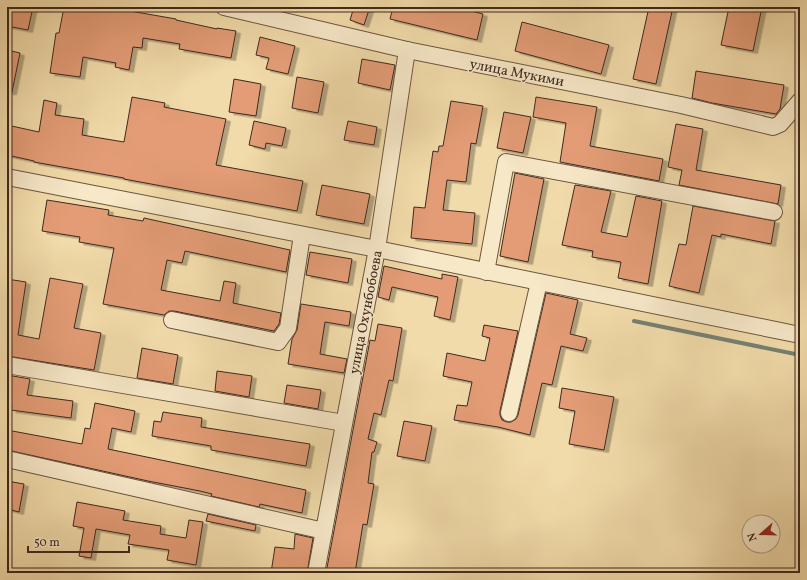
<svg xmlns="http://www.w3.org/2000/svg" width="807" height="580" font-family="Vollkorn,serif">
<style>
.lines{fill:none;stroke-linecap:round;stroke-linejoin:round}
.stream{stroke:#768173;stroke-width:4}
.building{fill:#e39c76;stroke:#3e291f;filter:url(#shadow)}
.minor-casing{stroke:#6b5642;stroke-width:18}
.minor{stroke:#f7e8c8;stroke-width:16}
.labels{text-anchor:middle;stroke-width:3;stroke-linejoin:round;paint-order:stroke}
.street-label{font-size:14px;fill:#3e291f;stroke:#f7e8c8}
</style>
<defs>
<filter id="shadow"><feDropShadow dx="4.5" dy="2.5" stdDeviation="0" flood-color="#0004"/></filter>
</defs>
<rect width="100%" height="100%" fill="#f2dbaa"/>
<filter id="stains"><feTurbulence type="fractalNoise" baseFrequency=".005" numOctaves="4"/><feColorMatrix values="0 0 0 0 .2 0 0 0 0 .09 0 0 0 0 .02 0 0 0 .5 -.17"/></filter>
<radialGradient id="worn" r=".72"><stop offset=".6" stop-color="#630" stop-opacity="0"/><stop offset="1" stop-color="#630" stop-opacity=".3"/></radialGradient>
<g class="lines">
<path class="stream" d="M 634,321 L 800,355"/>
</g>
<g class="building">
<path d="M 7,7 L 33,7 L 28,30 L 7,26 Z"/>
<path d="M 64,7 L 107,7 L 176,19 L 176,20 L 217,29 L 217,28 L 236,31 L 231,58 L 179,49 L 180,44 L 143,38 L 142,48 L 133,47 L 129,70 L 115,67 L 116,63 L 83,57 L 80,77 L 50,73 L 56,33 L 59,33 Z"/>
<path d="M 354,7 L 370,7 L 364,25 L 350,20 Z"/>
<path d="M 393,7 L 456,7 L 483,14 L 477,40 L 390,19 Z"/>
<path d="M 649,7 L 673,7 L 656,84 L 633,79 Z"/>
<path d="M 729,7 L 762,7 L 753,51 L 721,45 Z"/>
<path d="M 522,22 L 609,45 L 601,74 L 515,51 Z"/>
<path d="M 260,37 L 295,46 L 288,74 L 266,69 L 269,58 L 256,55 Z"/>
<path d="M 7,50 L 20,53 L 12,92 L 7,92 Z"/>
<path d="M 362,59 L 395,65 L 390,90 L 358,83 Z"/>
<path d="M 696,71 L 784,85 L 780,109 L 776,114 L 712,103 L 692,98 Z"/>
<path d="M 297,77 L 324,82 L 318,113 L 292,108 Z"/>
<path d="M 234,79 L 261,84 L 256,116 L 229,112 Z"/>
<path d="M 132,97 L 165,103 L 164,107 L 226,119 L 216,165 L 303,181 L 297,211 L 124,179 L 124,178 L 34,162 L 34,161 L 7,155 L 7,125 L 39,132 L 44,100 L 57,103 L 55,115 L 84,119 L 82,135 L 124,142 Z"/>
<path d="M 536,97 L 597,107 L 590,146 L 663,159 L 659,181 L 560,162 L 566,123 L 533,117 Z"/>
<path d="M 451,101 L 483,106 L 476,144 L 471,143 L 466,182 L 447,180 L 443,210 L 475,213 L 472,244 L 411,238 L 414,207 L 425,208 L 433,151 L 438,152 L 439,146 L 443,146 Z"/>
<path d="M 504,112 L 531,117 L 523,153 L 497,148 Z"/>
<path d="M 254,121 L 286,128 L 282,146 L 266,143 L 265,149 L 249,145 Z"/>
<path d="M 348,121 L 377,127 L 374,145 L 344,140 Z"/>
<path d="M 676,124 L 703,129 L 696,170 L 781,185 L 778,204 L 679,185 L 682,170 L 668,167 Z"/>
<path d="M 515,173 L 544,179 L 528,262 L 500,256 Z"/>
<path d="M 322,185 L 370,194 L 364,224 L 316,215 Z"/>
<path d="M 575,185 L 611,191 L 601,232 L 627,237 L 636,196 L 662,201 L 648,284 L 618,278 L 621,262 L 592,257 L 593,251 L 562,245 Z"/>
<path d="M 47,200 L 109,210 L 108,215 L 143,221 L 144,218 L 290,250 L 286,272 L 185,251 L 182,263 L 167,260 L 161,290 L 220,301 L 224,281 L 236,283 L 233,303 L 281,313 L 279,324 L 274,331 L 174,311 L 169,311 L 164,315 L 103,304 L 114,248 L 79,242 L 80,237 L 42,231 Z"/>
<path d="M 693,206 L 775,221 L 771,244 L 721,234 L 721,237 L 712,235 L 699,293 L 669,286 L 679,244 L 686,245 Z"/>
<path d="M 310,252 L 352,259 L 348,283 L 306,275 Z"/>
<path d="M 384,266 L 442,279 L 442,274 L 458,277 L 450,320 L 434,316 L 438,297 L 392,287 L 389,300 L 378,297 Z"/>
<path d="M 50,278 L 83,284 L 74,328 L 101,333 L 94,370 L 7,356 L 7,279 L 26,282 L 18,335 L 39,339 Z"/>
<path d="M 546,293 L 578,300 L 570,334 L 587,338 L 583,351 L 561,346 L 552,385 L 542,383 L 530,435 L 498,427 L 454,420 L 457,405 L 467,406 L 472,382 L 443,376 L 447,353 L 485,361 L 490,338 L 482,336 L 484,325 L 518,331 L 500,411 L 500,415 L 502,420 L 507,422 L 511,422 L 516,419 L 518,415 Z"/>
<path d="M 301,304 L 351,312 L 349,326 L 325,322 L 320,354 L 347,359 L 344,373 L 288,364 L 292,339 L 297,330 Z"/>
<path d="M 378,324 L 402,328 L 393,381 L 389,380 L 381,415 L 374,413 L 368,439 L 377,442 L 374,452 L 372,452 L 368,483 L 374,484 L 367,525 L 363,524 L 355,573 L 326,573 L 370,340 L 375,341 Z"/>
<path d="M 142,348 L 178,355 L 173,384 L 137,378 Z"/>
<path d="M 217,371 L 252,376 L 249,397 L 215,391 Z"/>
<path d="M 7,375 L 30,379 L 27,395 L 73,401 L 71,418 L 11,410 L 12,406 L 7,405 Z"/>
<path d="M 287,385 L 321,390 L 318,409 L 284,403 Z"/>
<path d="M 562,388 L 614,397 L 604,450 L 569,444 L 575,411 L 559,408 Z"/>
<path d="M 95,403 L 135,411 L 131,432 L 112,428 L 108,449 L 306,490 L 302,513 L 260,504 L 259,507 L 211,496 L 212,494 L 200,491 L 148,481 L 7,450 L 7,430 L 82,444 L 85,428 L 90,429 Z"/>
<path d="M 163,412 L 202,418 L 201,427 L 310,444 L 306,466 L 211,450 L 211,446 L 152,436 L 154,421 L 161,422 Z"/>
<path d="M 404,421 L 432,426 L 425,461 L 397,456 Z"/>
<path d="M 7,481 L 24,484 L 19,512 L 7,509 Z"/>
<path d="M 77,502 L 125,511 L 123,520 L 161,526 L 160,534 L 186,538 L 189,520 L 203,522 L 196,565 L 167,560 L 169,550 L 128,544 L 130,535 L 96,529 L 91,558 L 79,556 L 84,528 L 73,526 Z"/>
<path d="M 208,514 L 256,525 L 255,531 L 206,521 Z"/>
<path d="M 295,534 L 313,538 L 307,573 L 271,573 L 275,547 L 294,549 Z"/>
</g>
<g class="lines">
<g class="minor-casing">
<g id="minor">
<path d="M 224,7 L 407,50 L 681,105 L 773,127 L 780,124 L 800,101"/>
<path d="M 7,177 L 377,249 L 800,335"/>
<path d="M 486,272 L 506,162 L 774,212"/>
<path d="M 172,320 L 278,342 L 288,328 L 302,235"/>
<path d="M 7,365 L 344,423"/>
<path d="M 509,413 L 539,282"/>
<path d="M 7,459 L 324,531"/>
<path d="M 316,573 L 377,249 L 407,50"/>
</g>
</g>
<use href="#minor" class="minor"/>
</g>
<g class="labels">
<g class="street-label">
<text transform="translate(517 72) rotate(11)" y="5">улица Мукими</text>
<text transform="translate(365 312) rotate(-79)" y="5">улица Охунбобоева</text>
</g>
</g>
<rect width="807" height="580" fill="none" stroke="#f2dbaa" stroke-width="24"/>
<rect x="8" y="8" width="791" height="564" fill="none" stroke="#3e291f" stroke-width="2"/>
<rect x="12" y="12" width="783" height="556" fill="none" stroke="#3e291f"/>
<g transform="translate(761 534) rotate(250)"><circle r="19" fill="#f7e8c8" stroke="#ad9c84"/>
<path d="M0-3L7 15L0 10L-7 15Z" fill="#8f2418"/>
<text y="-6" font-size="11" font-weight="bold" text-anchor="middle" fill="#3e291f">N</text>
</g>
<path d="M28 546v6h101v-6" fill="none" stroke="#3e291f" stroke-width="2"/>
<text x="34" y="546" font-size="12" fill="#3e291f" stroke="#f7e8c8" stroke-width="3" paint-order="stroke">50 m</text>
<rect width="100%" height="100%" filter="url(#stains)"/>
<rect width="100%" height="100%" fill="url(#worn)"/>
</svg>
